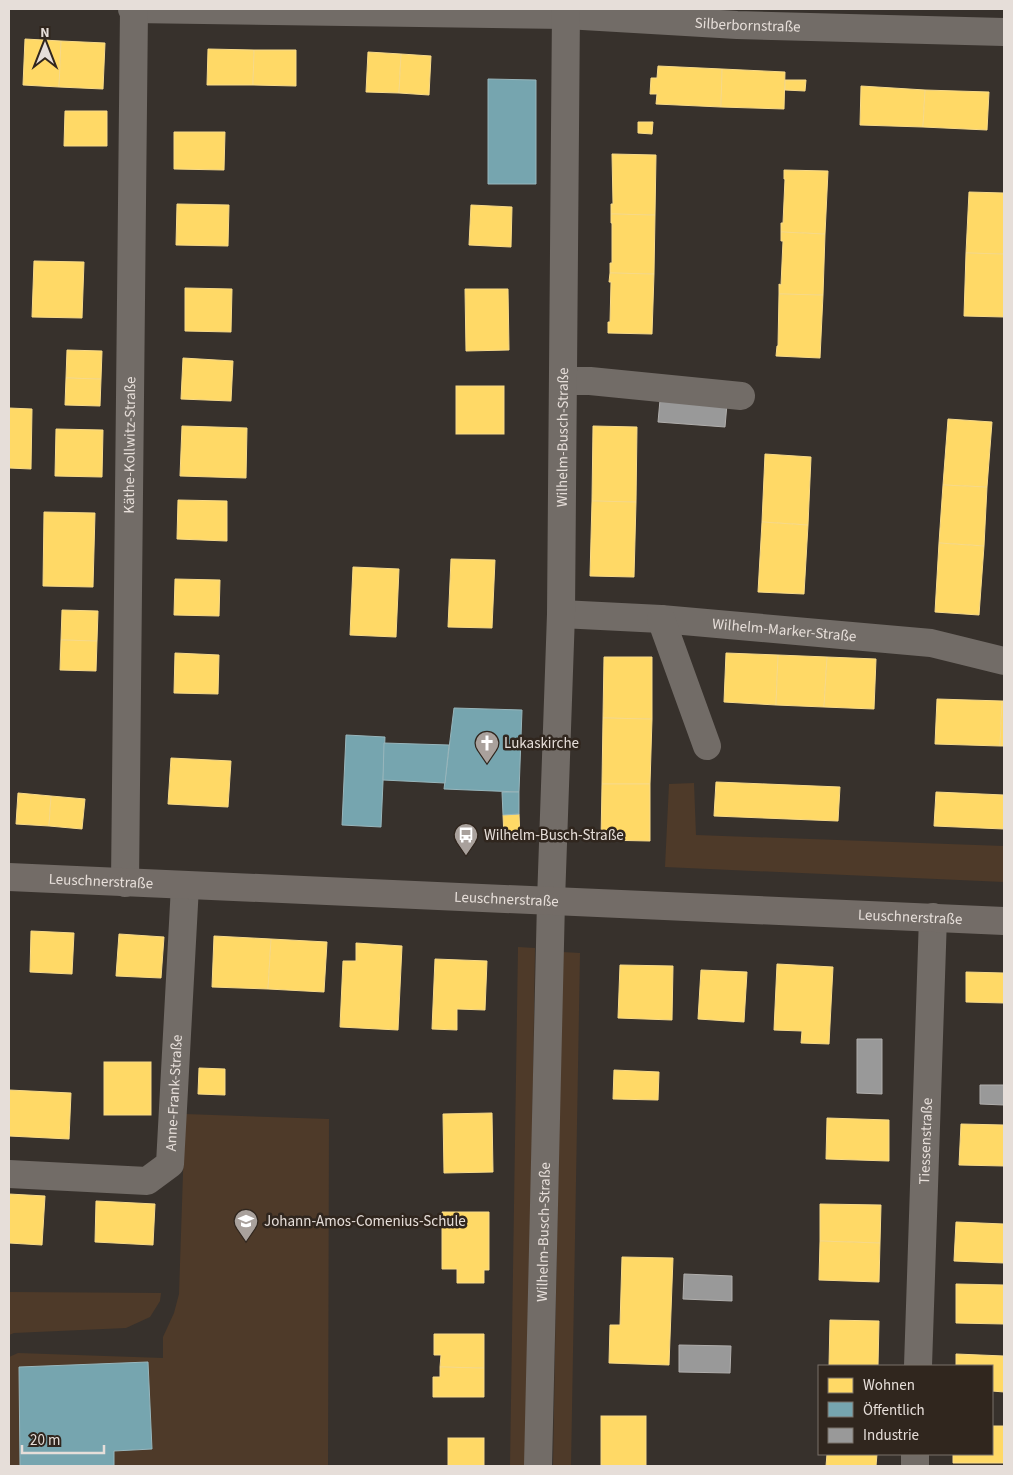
<svg xmlns="http://www.w3.org/2000/svg" width="1013" height="1475" font-family="'Source Sans 3',sans-serif">
<style>
.green{fill:#4e3a29}
.homes{fill:#ffd966;stroke:#f8da88}
.public{fill:#76a5af;stroke:#98b6bc}
.industry{fill:#999;stroke:#b0aeac}
.lines{fill:none;stroke-linecap:round;stroke-linejoin:round}
.minor{stroke:#726c67;stroke-width:28}
.major{stroke:#736c67;stroke-width:28}
.labels{text-anchor:middle;stroke-width:5;stroke-linejoin:round;paint-order:stroke}
.street-label{font-size:15px;fill:#e6ded9;stroke:#30261e}
.poi-label{font-size:15px;fill:#e6ded9;stroke:#30261e;text-anchor:start}
</style>
<rect width="100%" height="100%" fill="#37312c"/>
<g class="green">
<path d="M 694,783 L 696,835 L 1004,846 L 1004,882 L 665,867 L 669,784 Z"/>
<path d="M 518,947 L 535,948 L 527,1466 L 510,1466 Z"/>
<path d="M 562,952 L 580,953 L 571,1466 L 553,1466 Z"/>
<path d="M 185,1114 L 329,1119 L 328,1466 L 114,1466 L 114,1451 L 152,1449 L 148,1362 L 19,1367 L 20,1466 L 9,1466 L 9,1357 L 18,1353 L 163,1358 L 163,1337 L 174,1313 L 179,1294 Z"/>
<path d="M 9,1292 L 161,1293 L 160,1301 L 150,1317 L 126,1328 L 14,1333 L 9,1335 Z"/>
</g>
<g class="homes">
<path d="M 25,39 L 61,41 L 59,87 L 23,85 Z"/>
<path d="M 61,41 L 105,43 L 103,89 L 59,87 Z"/>
<path d="M 208,49 L 254,50 L 253,85 L 207,85 Z"/>
<path d="M 254,50 L 296,50 L 296,86 L 253,85 Z"/>
<path d="M 368,52 L 401,54 L 399,93 L 366,92 Z"/>
<path d="M 401,54 L 431,56 L 429,95 L 399,93 Z"/>
<path d="M 658,66 L 722,69 L 721,107 L 656,104 L 657,94 L 650,94 L 651,78 L 657,78 Z"/>
<path d="M 722,69 L 785,72 L 784,109 L 721,107 Z"/>
<path d="M 785,80 L 806,80 L 805,91 L 785,90 Z"/>
<path d="M 861,86 L 925,90 L 923,127 L 860,125 Z"/>
<path d="M 925,90 L 989,92 L 987,130 L 923,127 Z"/>
<path d="M 65,111 L 107,111 L 107,146 L 64,146 Z"/>
<path d="M 638,122 L 653,122 L 652,134 L 638,133 Z"/>
<path d="M 174,132 L 225,132 L 224,170 L 174,169 Z"/>
<path d="M 612,154 L 656,155 L 655,215 L 611,214 L 611,204 L 613,204 Z"/>
<path d="M 784,170 L 828,171 L 825,234 L 781,232 L 781,223 L 783,223 L 785,179 L 784,179 Z"/>
<path d="M 969,192 L 1004,193 L 1004,254 L 966,253 Z"/>
<path d="M 177,204 L 229,205 L 228,246 L 176,245 Z"/>
<path d="M 471,205 L 512,207 L 511,247 L 469,245 Z"/>
<path d="M 611,214 L 655,215 L 654,274 L 610,273 L 610,263 L 612,263 L 612,223 L 611,223 Z"/>
<path d="M 781,232 L 825,234 L 823,295 L 779,294 L 779,284 L 781,285 L 783,241 L 781,241 Z"/>
<path d="M 966,253 L 1004,254 L 1004,317 L 964,316 Z"/>
<path d="M 34,261 L 84,262 L 82,318 L 32,317 Z"/>
<path d="M 610,273 L 654,274 L 652,334 L 608,333 L 608,322 L 610,322 L 611,282 L 609,282 Z"/>
<path d="M 185,288 L 232,289 L 231,332 L 185,331 Z"/>
<path d="M 465,289 L 508,289 L 509,350 L 466,351 Z"/>
<path d="M 779,294 L 823,295 L 820,358 L 776,356 L 777,346 L 778,346 Z"/>
<path d="M 67,350 L 102,351 L 101,379 L 66,378 Z"/>
<path d="M 183,358 L 233,361 L 231,401 L 181,399 Z"/>
<path d="M 66,378 L 101,379 L 100,406 L 65,405 Z"/>
<rect x="456" y="386" width="48" height="48"/>
<path d="M 9,408 L 32,409 L 31,469 L 9,468 Z"/>
<path d="M 948,419 L 992,422 L 987,487 L 943,485 Z"/>
<path d="M 182,426 L 247,428 L 246,478 L 180,476 Z"/>
<path d="M 593,426 L 637,427 L 636,502 L 592,501 Z"/>
<path d="M 56,429 L 103,430 L 102,477 L 55,476 Z"/>
<path d="M 765,454 L 811,457 L 808,525 L 762,522 Z"/>
<path d="M 943,485 L 987,487 L 984,546 L 939,543 Z"/>
<path d="M 178,500 L 227,501 L 227,541 L 177,539 Z"/>
<path d="M 592,501 L 636,502 L 634,577 L 590,576 Z"/>
<path d="M 44,512 L 95,513 L 93,587 L 43,586 Z"/>
<path d="M 762,522 L 808,525 L 804,594 L 758,592 Z"/>
<path d="M 939,543 L 984,546 L 979,615 L 935,612 Z"/>
<path d="M 451,559 L 495,560 L 492,628 L 448,627 Z"/>
<path d="M 353,567 L 399,569 L 396,637 L 350,635 Z"/>
<path d="M 175,579 L 220,580 L 219,616 L 174,615 Z"/>
<path d="M 62,610 L 98,611 L 97,641 L 61,640 Z"/>
<path d="M 61,640 L 97,641 L 96,671 L 60,670 Z"/>
<path d="M 175,653 L 219,655 L 218,694 L 174,693 Z"/>
<path d="M 726,653 L 778,655 L 776,705 L 724,702 Z"/>
<path d="M 778,655 L 827,657 L 824,707 L 776,705 Z"/>
<path d="M 604,657 L 652,657 L 652,719 L 603,718 Z"/>
<path d="M 827,657 L 876,659 L 874,709 L 824,707 Z"/>
<path d="M 937,699 L 1002,701 L 1000,746 L 935,744 Z"/>
<path d="M 1002,701 L 1004,701 L 1004,746 L 1000,746 Z"/>
<path d="M 603,718 L 652,719 L 650,784 L 602,784 Z"/>
<path d="M 171,758 L 231,761 L 228,807 L 168,804 Z"/>
<path d="M 716,782 L 840,787 L 838,821 L 714,816 Z"/>
<path d="M 602,784 L 650,784 L 650,841 L 601,840 Z"/>
<path d="M 936,792 L 1004,795 L 1004,829 L 934,826 Z"/>
<path d="M 18,793 L 51,796 L 49,826 L 16,824 Z"/>
<path d="M 51,796 L 85,799 L 82,829 L 49,826 Z"/>
<path d="M 519,814 L 520,837 L 504,837 L 503,815 Z"/>
<path d="M 31,931 L 74,933 L 72,974 L 30,972 Z"/>
<path d="M 119,934 L 164,937 L 161,978 L 116,976 Z"/>
<path d="M 214,936 L 271,939 L 268,989 L 212,987 Z"/>
<path d="M 271,939 L 327,942 L 324,992 L 268,989 Z"/>
<path d="M 356,943 L 402,946 L 398,1030 L 340,1027 L 343,961 L 356,961 Z"/>
<path d="M 435,959 L 487,961 L 485,1010 L 457,1009 L 457,1030 L 432,1029 Z"/>
<path d="M 777,964 L 833,967 L 829,1044 L 801,1043 L 802,1031 L 774,1030 Z"/>
<path d="M 620,965 L 673,966 L 672,1020 L 618,1018 Z"/>
<path d="M 701,970 L 747,972 L 744,1022 L 698,1019 Z"/>
<path d="M 966,972 L 1004,973 L 1004,1003 L 966,1002 Z"/>
<rect x="104" y="1062" width="47" height="53"/>
<path d="M 199,1068 L 225,1069 L 225,1095 L 198,1094 Z"/>
<path d="M 614,1070 L 659,1072 L 658,1100 L 613,1099 Z"/>
<path d="M 9,1090 L 71,1093 L 69,1139 L 9,1136 Z"/>
<path d="M 492,1113 L 493,1172 L 444,1173 L 443,1114 Z"/>
<path d="M 827,1118 L 889,1120 L 889,1161 L 826,1159 Z"/>
<path d="M 961,1124 L 1004,1125 L 1004,1166 L 959,1165 Z"/>
<path d="M 9,1194 L 45,1196 L 42,1245 L 9,1243 Z"/>
<path d="M 96,1201 L 155,1204 L 153,1245 L 95,1242 Z"/>
<path d="M 820,1204 L 881,1205 L 880,1243 L 820,1241 Z"/>
<path d="M 442,1212 L 489,1212 L 489,1270 L 484,1270 L 484,1283 L 457,1283 L 457,1269 L 442,1269 Z"/>
<path d="M 956,1222 L 1004,1224 L 1004,1263 L 954,1261 Z"/>
<path d="M 820,1241 L 880,1243 L 879,1282 L 819,1280 Z"/>
<path d="M 622,1257 L 673,1258 L 669,1365 L 609,1363 L 610,1325 L 620,1325 Z"/>
<path d="M 956,1284 L 1004,1285 L 1004,1324 L 956,1323 Z"/>
<path d="M 830,1320 L 879,1321 L 878,1366 L 829,1366 Z"/>
<path d="M 434,1334 L 484,1334 L 484,1368 L 440,1367 L 441,1355 L 434,1355 Z"/>
<path d="M 956,1354 L 1004,1356 L 1004,1392 L 992,1391 L 992,1366 L 956,1366 Z"/>
<path d="M 440,1367 L 484,1368 L 484,1397 L 433,1397 L 433,1377 L 440,1377 Z"/>
<rect x="601" y="1416" width="45" height="50"/>
<path d="M 992,1426 L 1004,1426 L 1004,1463 L 953,1463 L 953,1454 L 992,1454 Z"/>
<rect x="448" y="1438" width="36" height="28"/>
<path d="M 827,1454 L 877,1454 L 876,1466 L 826,1466 Z"/>
</g>
<g class="public">
<path d="M 488,79 L 536,80 L 536,184 L 488,184 Z"/>
<path d="M 454,708 L 522,710 L 519,792 L 444,789 Z"/>
<path d="M 346,735 L 385,737 L 381,827 L 342,825 Z"/>
<path d="M 384,743 L 449,745 L 445,783 L 383,780 Z"/>
<path d="M 502,792 L 519,792 L 519,814 L 503,815 Z"/>
<path d="M 148,1362 L 152,1449 L 114,1451 L 114,1466 L 20,1466 L 19,1367 Z"/>
</g>
<g class="industry">
<path d="M 660,400 L 727,404 L 725,427 L 658,422 Z"/>
<path d="M 857,1039 L 882,1039 L 882,1094 L 857,1093 Z"/>
<path d="M 980,1085 L 1004,1085 L 1004,1105 L 980,1104 Z"/>
<path d="M 684,1274 L 732,1276 L 732,1301 L 683,1299 Z"/>
<path d="M 679,1345 L 731,1346 L 730,1373 L 679,1372 Z"/>
</g>
<g class="lines">
<g class="minor">
<path id="s1" d="M 132,9 L 566,15 L 737,25 L 1004,32"/>
<path d="M 563,381 L 590,381 L 741,396"/>
<path id="s2" d="M 561,614 L 661,619 L 931,643 L 1004,661"/>
<path d="M 661,619 L 707,746"/>
<path id="s3" d="M 125,883 L 134,9"/>
<path id="s4" d="M 9,1174 L 147,1181 L 170,1164 L 185,886"/>
<path id="s5" d="M 918,1366 L 933,917"/>
<path id="s6" d="M 538,1466 L 551,901 L 561,614 L 566,9"/>
<path d="M 915,1466 L 915,1454"/>
</g>
<path class="major" id="s7" d="M 9,877 L 1004,921"/>
</g>
<defs>
<g id="church-pin" transform="scale(1.25)"><path d="M0 17L-7.5 6A9.5 9.5 0 1 1 7.5 6Z" fill="#a9a19c" stroke="#30261e"/><path d="M-1.2-6h2.4v3.5h3.3v2.4h-3.3V6h-2.4V-.1h-3.3v-2.4h3.3Z" fill="#fff"/></g>
<g id="bus-pin" transform="scale(1.25)"><path d="M0 17L-7.5 6A9.5 9.5 0 1 1 7.5 6Z" fill="#a9a19c" stroke="#30261e"/><path d="M-5-6H5V4H4V6H2V4H-2V6H-4V4H-5ZM-3.5-4V0h7V-4ZM-3.5 1.2v1.5H-2V1.2ZM2 1.2v1.5H3.5V1.2Z" fill="#fff"/></g>
<g id="school-pin" transform="scale(1.25)"><path d="M0 17L-7.5 6A9.5 9.5 0 1 1 7.5 6Z" fill="#a9a19c" stroke="#30261e"/><path d="M0-5L7-2L0 1L-7-2ZM-4 1L0 2.5L4 1V4Q0 6-4 4Z" fill="#fff"/></g>
</defs>
<g fill-rule="evenodd">
<use href="#church-pin" x="487" y="743"/>
<use href="#bus-pin" x="466" y="835"/>
<use href="#school-pin" x="246" y="1221"/>
</g>
<g class="labels">
<g class="street-label">
<text dy="5" stroke="none"><textPath href="#s1" startOffset="616">Silberbornstraße</textPath></text>
<text dy="5" stroke="none"><textPath href="#s6" startOffset="1029">Wilhelm-Busch-Straße</textPath></text>
<text dy="5" stroke="none"><textPath href="#s3" startOffset="438">Käthe-Kollwitz-Straße</textPath></text>
<text dy="5" stroke="none"><textPath href="#s2" startOffset="224">Wilhelm-Marker-Straße</textPath></text>
<text dy="5" stroke="none"><textPath href="#s7" startOffset="92">Leuschnerstraße</textPath></text>
<text dy="5" stroke="none"><textPath href="#s7" startOffset="498">Leuschnerstraße</textPath></text>
<text dy="5" stroke="none"><textPath href="#s7" startOffset="902">Leuschnerstraße</textPath></text>
<text dy="5" stroke="none"><textPath href="#s4" startOffset="238">Anne-Frank-Straße</textPath></text>
<text dy="5" stroke="none"><textPath href="#s5" startOffset="225">Tiessenstraße</textPath></text>
<text dy="5" stroke="none"><textPath href="#s6" startOffset="234">Wilhelm-Busch-Straße</textPath></text>
</g>
<g class="poi-label">
<text x="504" y="748">Lukaskirche</text>
<text x="484" y="840">Wilhelm-Busch-Straße</text>
<text x="264" y="1226">Johann-Amos-Comenius-Schule</text>
</g>
</g>
<rect width="1013" height="1475" fill="none" stroke="#e6ded9" stroke-width="20"/>
<rect x="818" y="1365" width="175" height="90" fill="#30261e" stroke="#797069"/>
<rect x="828" y="1378" width="25" height="15" fill="#ffd966" stroke="#797069"/>
<text x="863" y="1390" font-size="15" fill="#e6ded9">Wohnen</text>
<rect x="828" y="1402" width="25" height="15" fill="#76a5af" stroke="#797069"/>
<text x="863" y="1415" font-size="15" fill="#e6ded9">Öffentlich</text>
<rect x="828" y="1428" width="25" height="15" fill="#999999" stroke="#797069"/>
<text x="863" y="1440" font-size="15" fill="#e6ded9">Industrie</text>
<g transform="translate(45 45)" stroke="#30261e" stroke-width="4" paint-order="stroke">
<path d="M0-4L9 19L0 12L-9 19Z" fill="#e6ded9"/>
<text y="-8" font-size="14" font-weight="bold" text-anchor="middle" fill="#e6ded9">N</text>
</g>
<path d="M22 1445v8h82v-8" fill="none" stroke="#e6ded9" stroke-width="2.5"/>
<text x="30" y="1445" font-size="15" fill="#e6ded9" stroke="#30261e" stroke-width="4" paint-order="stroke">20 m</text>
</svg>
